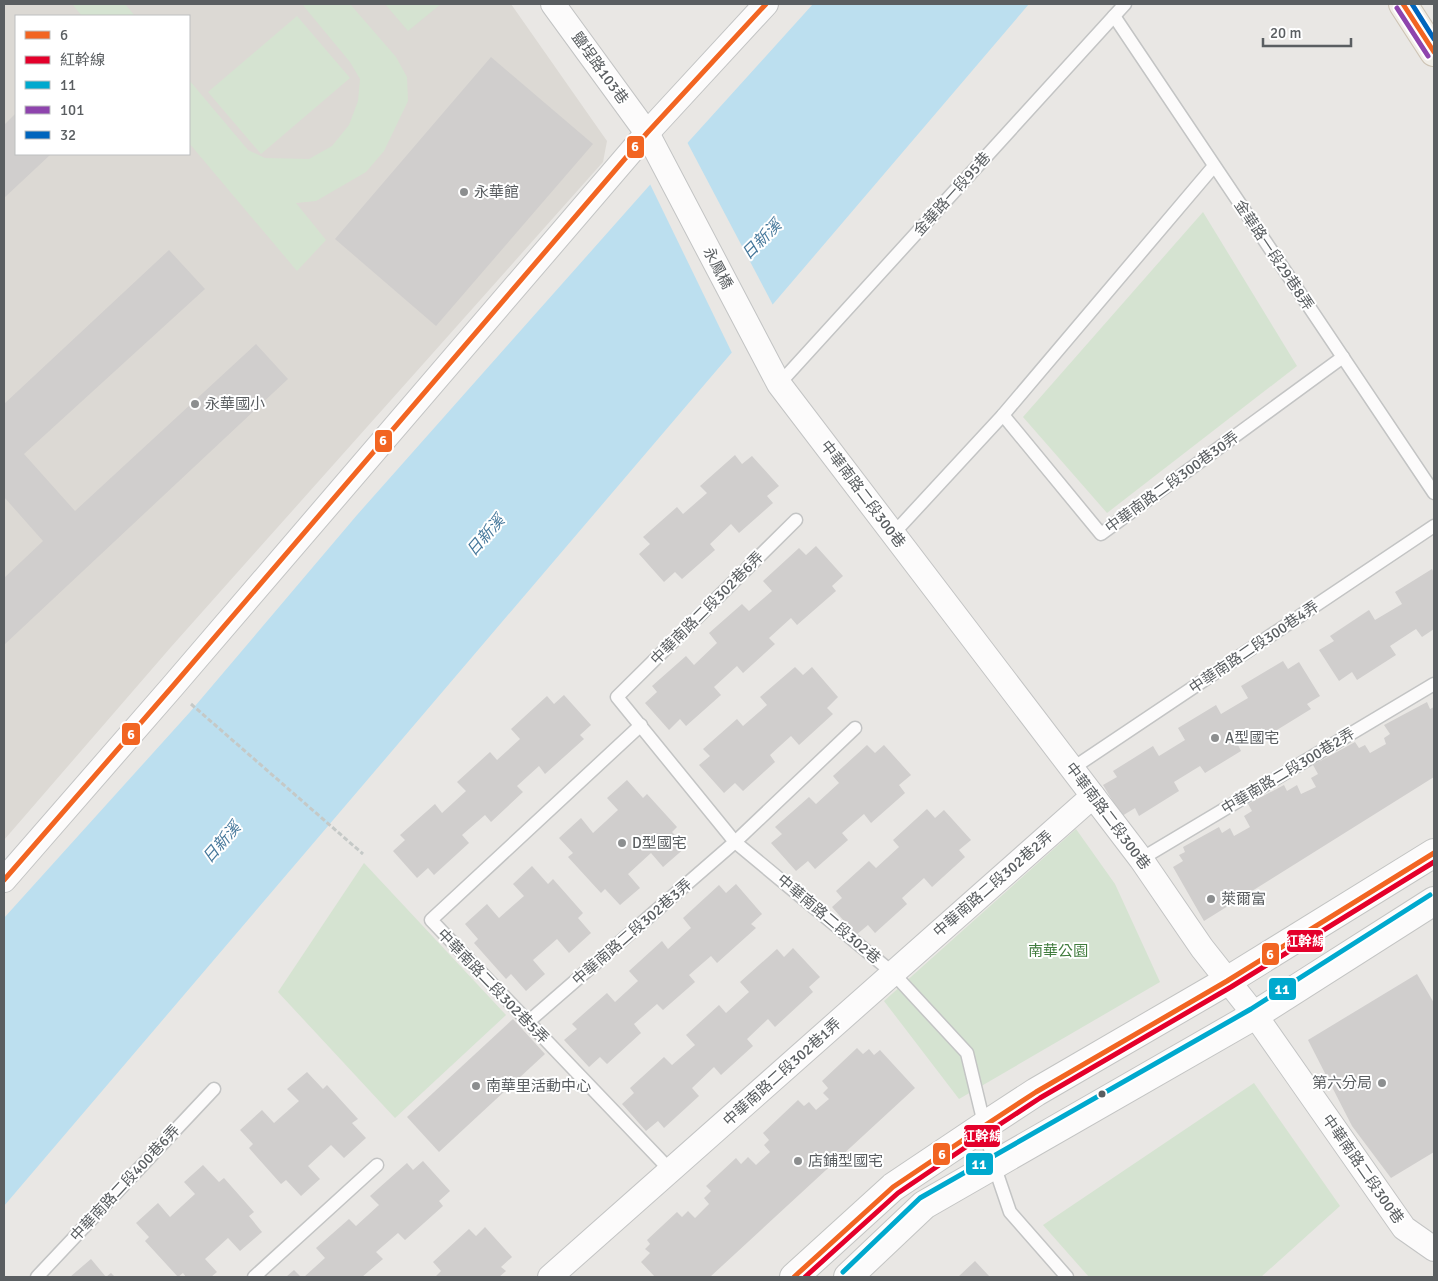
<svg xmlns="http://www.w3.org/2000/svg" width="1438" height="1281" font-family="Signika,'Noto Sans TC',sans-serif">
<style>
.education{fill:#dcd9d4;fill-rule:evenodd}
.green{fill:#d5e3d1}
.water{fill:#bcdfef}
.pier{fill:#e9e7e4}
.building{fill:#d0cecd}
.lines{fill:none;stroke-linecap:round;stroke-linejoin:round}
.lane-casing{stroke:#c3c4c4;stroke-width:15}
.street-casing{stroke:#c3c4c4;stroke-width:26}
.secondary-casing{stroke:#c3c4c3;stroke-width:30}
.primary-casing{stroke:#cec4b5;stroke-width:30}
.path{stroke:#c5c9c7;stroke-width:3;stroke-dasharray:5 2.5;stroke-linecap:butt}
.lane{stroke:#fcfbfb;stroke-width:12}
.street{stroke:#fcfbfb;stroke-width:24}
.secondary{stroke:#fcfbfb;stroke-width:28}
.primary{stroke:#f1eee7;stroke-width:28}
.bus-1-casing{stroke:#fff;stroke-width:9}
.bus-2-casing{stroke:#fff;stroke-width:9}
.bus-3-casing{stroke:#fff;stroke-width:9}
.bus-4-casing{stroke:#fff;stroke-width:9}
.bus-5-casing{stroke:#fff;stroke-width:9}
.bus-1{stroke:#f26522;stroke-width:5}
.bus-2{stroke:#e4002b;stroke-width:5}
.bus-3{stroke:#00a9ce;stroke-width:5}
.bus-4{stroke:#8e44ad;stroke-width:5}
.bus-5{stroke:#0065bd;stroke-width:5}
.poi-dot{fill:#8c8e8f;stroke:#fff;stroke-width:2}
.bus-dot{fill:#5a5e61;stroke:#fff;stroke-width:2}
.labels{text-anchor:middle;stroke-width:4;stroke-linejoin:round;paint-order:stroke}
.street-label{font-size:15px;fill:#5a5e61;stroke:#fff}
.poi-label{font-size:15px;fill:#5a5e61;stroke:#fff;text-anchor:start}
.park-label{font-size:15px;fill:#417c3e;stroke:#fff}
.water-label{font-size:16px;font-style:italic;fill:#46789b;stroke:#fff}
.line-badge{stroke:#fff;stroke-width:2}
.badge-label{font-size:14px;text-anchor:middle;font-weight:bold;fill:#fff}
</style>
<rect width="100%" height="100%" fill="#e9e7e4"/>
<path class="education" d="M 4,4 L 511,4 L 607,141 L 603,162 L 171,647 L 4,840 ZM 16,16 L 189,16 L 189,154 L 16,154 Z"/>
<g class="green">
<path d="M 72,4 L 125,4 L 135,16 L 82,16 Z"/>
<path d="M 302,4 L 350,4 L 396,57 L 407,77 L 408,101 L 384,151 L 366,172 L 316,201 L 296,203 L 326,240 L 297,271 L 189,143 L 189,80 L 248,150 L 265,158 L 309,159 L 332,146 L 349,125 L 358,101 L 360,79 L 350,62 Z"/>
<path d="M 385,4 L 441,4 L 408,31 Z"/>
<path d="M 297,16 L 350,78 L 261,154 L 208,92 Z"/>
<path d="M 1203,212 L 1297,366 L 1107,513 L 1023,417 Z"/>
<path d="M 1076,829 L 1115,884 L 1160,982 L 959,1099 L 884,1001 Z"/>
<path d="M 364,863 L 506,1015 L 395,1118 L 278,992 Z"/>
<path d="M 1254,1083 L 1340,1206 L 1261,1277 L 1089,1277 L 1043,1225 Z"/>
</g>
<path class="water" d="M 813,4 L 1029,4 L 4,1206 L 4,918 L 190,712 L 357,515 L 672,160 Z"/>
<path class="pier" d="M 686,140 L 774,307 L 733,355 L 649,182 Z"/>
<g class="building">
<path d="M 491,57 L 593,144 L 436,326 L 335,239 Z"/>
<path d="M 16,113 L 16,154 L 51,154 L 4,198 L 4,125 Z"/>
<path d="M 169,250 L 205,289 L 24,454 L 75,511 L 256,344 L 288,379 L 4,645 L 4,578 L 43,541 L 4,497 L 4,404 Z"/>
<path d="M 735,455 L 742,464 L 752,456 L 779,486 L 767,496 L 773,503 L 739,533 L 731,524 L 710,544 L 715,550 L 682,579 L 675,572 L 664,582 L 639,554 L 650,544 L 643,537 L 677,507 L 683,514 L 707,493 L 700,486 Z"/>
<path d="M 816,546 L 843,576 L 832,586 L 836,591 L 797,625 L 791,618 L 769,638 L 775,644 L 743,673 L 737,666 L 714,687 L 721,695 L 686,726 L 680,719 L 669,730 L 645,703 L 657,692 L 652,686 L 686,656 L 694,665 L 717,643 L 709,633 L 742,604 L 749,611 L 772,591 L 763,581 L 799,548 L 806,555 Z"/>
<path d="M 1432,569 L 1434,573 L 1434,629 L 1422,637 L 1416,629 L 1390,646 L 1396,655 L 1357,680 L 1352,672 L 1339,681 L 1319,650 L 1334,641 L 1330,636 L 1369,610 L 1375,620 L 1402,604 L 1395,592 Z"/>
<path d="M 1283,661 L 1288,669 L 1299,662 L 1320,696 L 1307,704 L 1311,709 L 1267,736 L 1262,728 L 1237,743 L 1241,751 L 1205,773 L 1200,766 L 1174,782 L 1179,791 L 1139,816 L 1135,808 L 1122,816 L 1103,785 L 1117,777 L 1113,771 L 1153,746 L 1159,756 L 1185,740 L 1178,728 L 1216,705 L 1221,714 L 1248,698 L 1241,686 Z"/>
<path d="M 795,667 L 803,675 L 812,667 L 838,697 L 827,708 L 833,714 L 799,745 L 791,736 L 770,755 L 775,762 L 743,791 L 735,783 L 724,793 L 699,765 L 710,756 L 703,749 L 737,719 L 743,726 L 767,705 L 760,697 Z"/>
<path d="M 564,695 L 591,725 L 580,735 L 584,739 L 545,774 L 539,766 L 517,786 L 523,792 L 491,822 L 485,815 L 462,835 L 469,843 L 434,875 L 428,868 L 417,878 L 393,851 L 405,840 L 400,835 L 435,804 L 442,813 L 466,791 L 457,782 L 490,752 L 497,760 L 520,739 L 511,729 L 547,696 L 554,704 Z"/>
<path d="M 1427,702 L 1430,709 L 1434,707 L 1434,777 L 1204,921 L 1173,867 L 1183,861 L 1179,855 L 1185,852 L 1183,847 L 1219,827 L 1222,833 L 1230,828 L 1234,836 L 1250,827 L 1244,816 L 1252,811 L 1248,804 L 1284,785 L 1287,791 L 1297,785 L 1301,794 L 1316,787 L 1311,778 L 1318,774 L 1313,765 L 1355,742 L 1359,748 L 1365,745 L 1370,753 L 1386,744 L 1384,738 L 1390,734 L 1384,725 Z"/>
<path d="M 867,745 L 875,753 L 884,745 L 911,775 L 899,785 L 905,793 L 871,823 L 864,814 L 842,833 L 848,840 L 815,869 L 808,861 L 796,871 L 771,843 L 782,834 L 775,827 L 809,797 L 816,804 L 839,783 L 833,776 Z"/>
<path d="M 627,780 L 643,798 L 647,794 L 677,827 L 672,832 L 686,847 L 663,867 L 651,853 L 628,874 L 640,888 L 620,905 L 605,889 L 601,893 L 568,857 L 573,853 L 559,838 L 581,818 L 593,833 L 618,810 L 607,798 Z"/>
<path d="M 927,809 L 935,818 L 944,810 L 971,840 L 959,850 L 965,857 L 932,887 L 924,878 L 902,898 L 907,904 L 875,933 L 868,925 L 856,935 L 832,907 L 842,898 L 836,891 L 869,861 L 876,868 L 899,847 L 893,840 Z"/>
<path d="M 532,866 L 548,884 L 553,879 L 583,913 L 578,918 L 591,933 L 569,953 L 557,939 L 533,960 L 545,974 L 526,991 L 511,974 L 506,979 L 474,943 L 478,939 L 465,924 L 487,904 L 499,918 L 524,896 L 513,884 Z"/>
<path d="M 736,884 L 762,914 L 751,924 L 756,928 L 717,963 L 711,956 L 689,975 L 695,982 L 663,1010 L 657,1004 L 634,1024 L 641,1033 L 607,1064 L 600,1057 L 589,1067 L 564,1040 L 577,1029 L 572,1024 L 607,993 L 615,1002 L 638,981 L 629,971 L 662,941 L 668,949 L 691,928 L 683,918 L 719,885 L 726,893 Z"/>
<path d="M 793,948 L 820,977 L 809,987 L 813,992 L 775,1027 L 768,1019 L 747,1039 L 753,1046 L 721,1075 L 714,1067 L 692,1088 L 699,1096 L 664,1128 L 658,1121 L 646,1131 L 622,1104 L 634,1093 L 630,1088 L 664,1057 L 672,1065 L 695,1045 L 686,1035 L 719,1005 L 726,1013 L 749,992 L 740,982 L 777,949 L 784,957 Z"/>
<path d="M 1417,974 L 1434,1003 L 1434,1152 L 1391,1178 L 1352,1126 L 1308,1040 Z"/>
<path d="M 513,1019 L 545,1054 L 439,1152 L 407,1117 Z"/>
<path d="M 857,1048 L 863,1054 L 869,1049 L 874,1055 L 880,1050 L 915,1088 L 710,1277 L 655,1277 L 641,1262 L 650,1253 L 645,1249 L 650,1244 L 647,1240 L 677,1212 L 682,1217 L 688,1211 L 695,1218 L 709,1204 L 704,1198 L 711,1191 L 706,1186 L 736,1158 L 741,1164 L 748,1157 L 756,1165 L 770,1152 L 764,1145 L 769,1140 L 763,1133 L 798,1100 L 804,1106 L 809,1102 L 816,1110 L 829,1099 L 823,1093 L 828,1088 L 822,1081 Z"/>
<path d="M 307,1072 L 323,1089 L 327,1085 L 358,1119 L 352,1123 L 366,1138 L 344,1158 L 331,1145 L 308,1166 L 320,1179 L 301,1196 L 286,1180 L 281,1184 L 249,1148 L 253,1144 L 240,1130 L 262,1110 L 274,1123 L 299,1101 L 287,1089 Z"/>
<path d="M 423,1161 L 450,1191 L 439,1201 L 443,1206 L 405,1240 L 398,1233 L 376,1252 L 383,1259 L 362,1277 L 304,1277 L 325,1258 L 316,1248 L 349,1219 L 356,1226 L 379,1205 L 370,1196 L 407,1163 L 413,1170 Z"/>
<path d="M 203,1165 L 219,1182 L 224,1178 L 254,1212 L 249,1216 L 262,1232 L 240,1251 L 228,1238 L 205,1259 L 217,1272 L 211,1277 L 186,1277 L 183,1273 L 178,1277 L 145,1241 L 149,1237 L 136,1223 L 158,1203 L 170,1217 L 195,1194 L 184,1182 Z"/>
<path d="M 485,1227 L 512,1257 L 501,1267 L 506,1271 L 499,1277 L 435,1277 L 441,1271 L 433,1262 L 469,1229 L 476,1236 Z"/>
<path d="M 91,1259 L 106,1277 L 111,1273 L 115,1277 L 70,1277 Z"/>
<path d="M 975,1261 L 990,1277 L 958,1277 Z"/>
<path d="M 294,1270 L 301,1277 L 286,1277 Z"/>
</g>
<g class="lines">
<g class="lane-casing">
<g id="lane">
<path d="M 1114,16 L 1434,493"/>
<path d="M 779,384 L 1125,4"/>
<path d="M 1003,415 L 1101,534 L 1343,357"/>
<path d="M 796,520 L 617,697 L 735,842 L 893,973 L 967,1053 L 994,1165 L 1010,1212 L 1067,1277"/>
<path d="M 893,534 L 1003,415 L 1214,166"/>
<path d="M 641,725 L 431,920 L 671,1171"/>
<path d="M 1073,768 L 1434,526"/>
<path d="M 1141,859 L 1434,684"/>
<path d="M 528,1022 L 735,842 L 855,728"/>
<path d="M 37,1277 L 214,1089"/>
<path d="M 254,1277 L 377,1165"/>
</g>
</g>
<g class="street-casing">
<g id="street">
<path d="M 553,4 L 647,133 L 779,384 L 1141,859 L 1202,948 L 1255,1015 L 1404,1228 L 1434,1249"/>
<path d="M 4,880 L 172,687 L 647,133 L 766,4"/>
<path d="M 550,1277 L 1093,796"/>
</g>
</g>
<g class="secondary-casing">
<g id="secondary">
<path d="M 794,1277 L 893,1187 L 984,1126 L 1036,1092 L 1227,981 L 1434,853"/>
<path d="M 848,1277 L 924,1205 L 1255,1015 L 1434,901"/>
</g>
</g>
<g class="primary-casing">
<path id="primary" d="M 1403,4 L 1434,52"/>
</g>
<path class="path" d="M 191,704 L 363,854"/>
<use href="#lane" class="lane"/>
<use href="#street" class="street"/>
<use href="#secondary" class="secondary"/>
<use href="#primary" class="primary"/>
<g class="bus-1-casing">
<g id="bus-1">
<path d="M 1403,4 L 1434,52"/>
<path d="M 4,880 L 172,687 L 647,133 L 766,4"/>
<path d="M 794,1277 L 893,1187 L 984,1126 L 1036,1092 L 1227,981 L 1434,853"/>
</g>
</g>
<g class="bus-2-casing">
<path id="bus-2" d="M 805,1277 L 898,1193 L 988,1132 L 1040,1098 L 1231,987 L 1434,862"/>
</g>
<g class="bus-3-casing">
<path id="bus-3" d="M 843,1272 L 920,1198 L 1251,1009 L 1430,895"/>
</g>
<g class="bus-4-casing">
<path id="bus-4" d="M 1397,8 L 1428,56"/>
</g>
<g class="bus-5-casing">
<path id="bus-5" d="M 1412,4 L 1434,39"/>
</g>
<use href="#bus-1" class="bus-1"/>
<use href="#bus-2" class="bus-2"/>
<use href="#bus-3" class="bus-3"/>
<use href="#bus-4" class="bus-4"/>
<use href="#bus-5" class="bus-5"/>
</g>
<g class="poi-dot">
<circle cx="464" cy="192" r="5"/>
<circle cx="195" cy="404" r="5"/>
<circle cx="1215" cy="738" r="5"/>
<circle cx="622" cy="843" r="5"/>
<circle cx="1211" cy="899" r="5"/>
<circle cx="1382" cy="1083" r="5"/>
<circle cx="476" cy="1086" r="5"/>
<circle cx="798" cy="1161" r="5"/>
</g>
<circle class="bus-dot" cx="1102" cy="1094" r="4.5"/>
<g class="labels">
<g class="street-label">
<text transform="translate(600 68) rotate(54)" y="5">鹽埕路103巷</text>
<text transform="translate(952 194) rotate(-48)" y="5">金華路一段95巷</text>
<text transform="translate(1274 255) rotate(56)" y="5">金華路一段29巷8弄</text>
<text transform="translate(718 268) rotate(62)" y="5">永鳳橋</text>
<text transform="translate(1172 482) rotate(-36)" y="5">中華南路二段300巷30弄</text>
<text transform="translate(863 494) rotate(53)" y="5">中華南路二段300巷</text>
<text transform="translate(707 608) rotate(-45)" y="5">中華南路二段302巷6弄</text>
<text transform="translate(1254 647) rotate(-34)" y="5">中華南路二段300巷4弄</text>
<text transform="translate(1288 771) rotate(-31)" y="5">中華南路二段300巷2弄</text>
<text transform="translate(1108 816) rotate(53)" y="5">中華南路二段300巷</text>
<text transform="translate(993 884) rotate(-41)" y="5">中華南路二段302巷2弄</text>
<text transform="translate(829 919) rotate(40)" y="5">中華南路二段302巷</text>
<text transform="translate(632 932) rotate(-41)" y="5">中華南路二段302巷3弄</text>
<text transform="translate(493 986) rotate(46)" y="5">中華南路二段302巷5弄</text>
<text transform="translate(782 1072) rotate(-42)" y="5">中華南路二段302巷1弄</text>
<text transform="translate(1363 1169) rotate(55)" y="5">中華南路二段300巷</text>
<text transform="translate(125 1183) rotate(-47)" y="5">中華南路二段400巷6弄</text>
</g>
<g class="poi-label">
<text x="474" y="197">永華館</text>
<text x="205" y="409">永華國小</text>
<text x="1225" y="743">A型國宅</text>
<text x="632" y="848">D型國宅</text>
<text x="1221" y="904">萊爾富</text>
<text x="1372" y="1088" text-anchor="end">第六分局</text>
<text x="486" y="1091">南華里活動中心</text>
<text x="808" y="1166">店鋪型國宅</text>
</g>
<g class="park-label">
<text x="1058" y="956">南華公園</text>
</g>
<g class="water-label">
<text transform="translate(761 239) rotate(-45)" y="6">日新溪</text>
<text transform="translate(485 535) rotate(-49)" y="6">日新溪</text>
<text transform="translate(221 842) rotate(-49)" y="6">日新溪</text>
</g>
</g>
<g class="line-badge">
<rect x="626" y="135" width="19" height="24" rx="5" fill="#f26522"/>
<rect x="374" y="429" width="19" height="24" rx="5" fill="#f26522"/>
<rect x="121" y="722" width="20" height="24" rx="5" fill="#f26522"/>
<rect x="1286" y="929" width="38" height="24" rx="5" fill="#e4002b"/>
<rect x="1261" y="942" width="19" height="24" rx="5" fill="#f26522"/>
<rect x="1268" y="977" width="29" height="24" rx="5" fill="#00a9ce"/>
<rect x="963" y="1124" width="38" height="24" rx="5" fill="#e4002b"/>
<rect x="932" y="1142" width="19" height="24" rx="5" fill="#f26522"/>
<rect x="965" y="1152" width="29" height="24" rx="5" fill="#00a9ce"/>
</g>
<g class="badge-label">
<text x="635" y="151">6</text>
<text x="383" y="445">6</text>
<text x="131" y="739">6</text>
<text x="1305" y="946">紅幹線</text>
<text x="1270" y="959">6</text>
<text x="1282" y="994">11</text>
<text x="982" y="1141">紅幹線</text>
<text x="942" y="1159">6</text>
<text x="979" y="1169">11</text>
</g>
<rect width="1438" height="1281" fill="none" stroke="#5a5e61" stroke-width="10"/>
<rect x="15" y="15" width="175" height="140" fill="#ffffff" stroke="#bdbfc0"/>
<rect x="25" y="31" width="25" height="8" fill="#f26522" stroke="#bdbfc0"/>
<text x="60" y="40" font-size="15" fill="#5a5e61">6</text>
<rect x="25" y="56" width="25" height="8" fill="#e4002b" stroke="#bdbfc0"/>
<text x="60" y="65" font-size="15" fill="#5a5e61">紅幹線</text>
<rect x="25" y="81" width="25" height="8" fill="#00a9ce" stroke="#bdbfc0"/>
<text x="60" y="90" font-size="15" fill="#5a5e61">11</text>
<rect x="25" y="106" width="25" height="8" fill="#8e44ad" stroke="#bdbfc0"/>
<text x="60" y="115" font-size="15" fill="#5a5e61">101</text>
<rect x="25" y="131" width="25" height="8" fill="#0065bd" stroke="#bdbfc0"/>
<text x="60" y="140" font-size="15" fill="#5a5e61">32</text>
<path d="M1263 38v8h88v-8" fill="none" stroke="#5a5e61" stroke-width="2.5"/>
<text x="1270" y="38" font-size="15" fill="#5a5e61" stroke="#ffffff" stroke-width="4" paint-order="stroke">20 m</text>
</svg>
